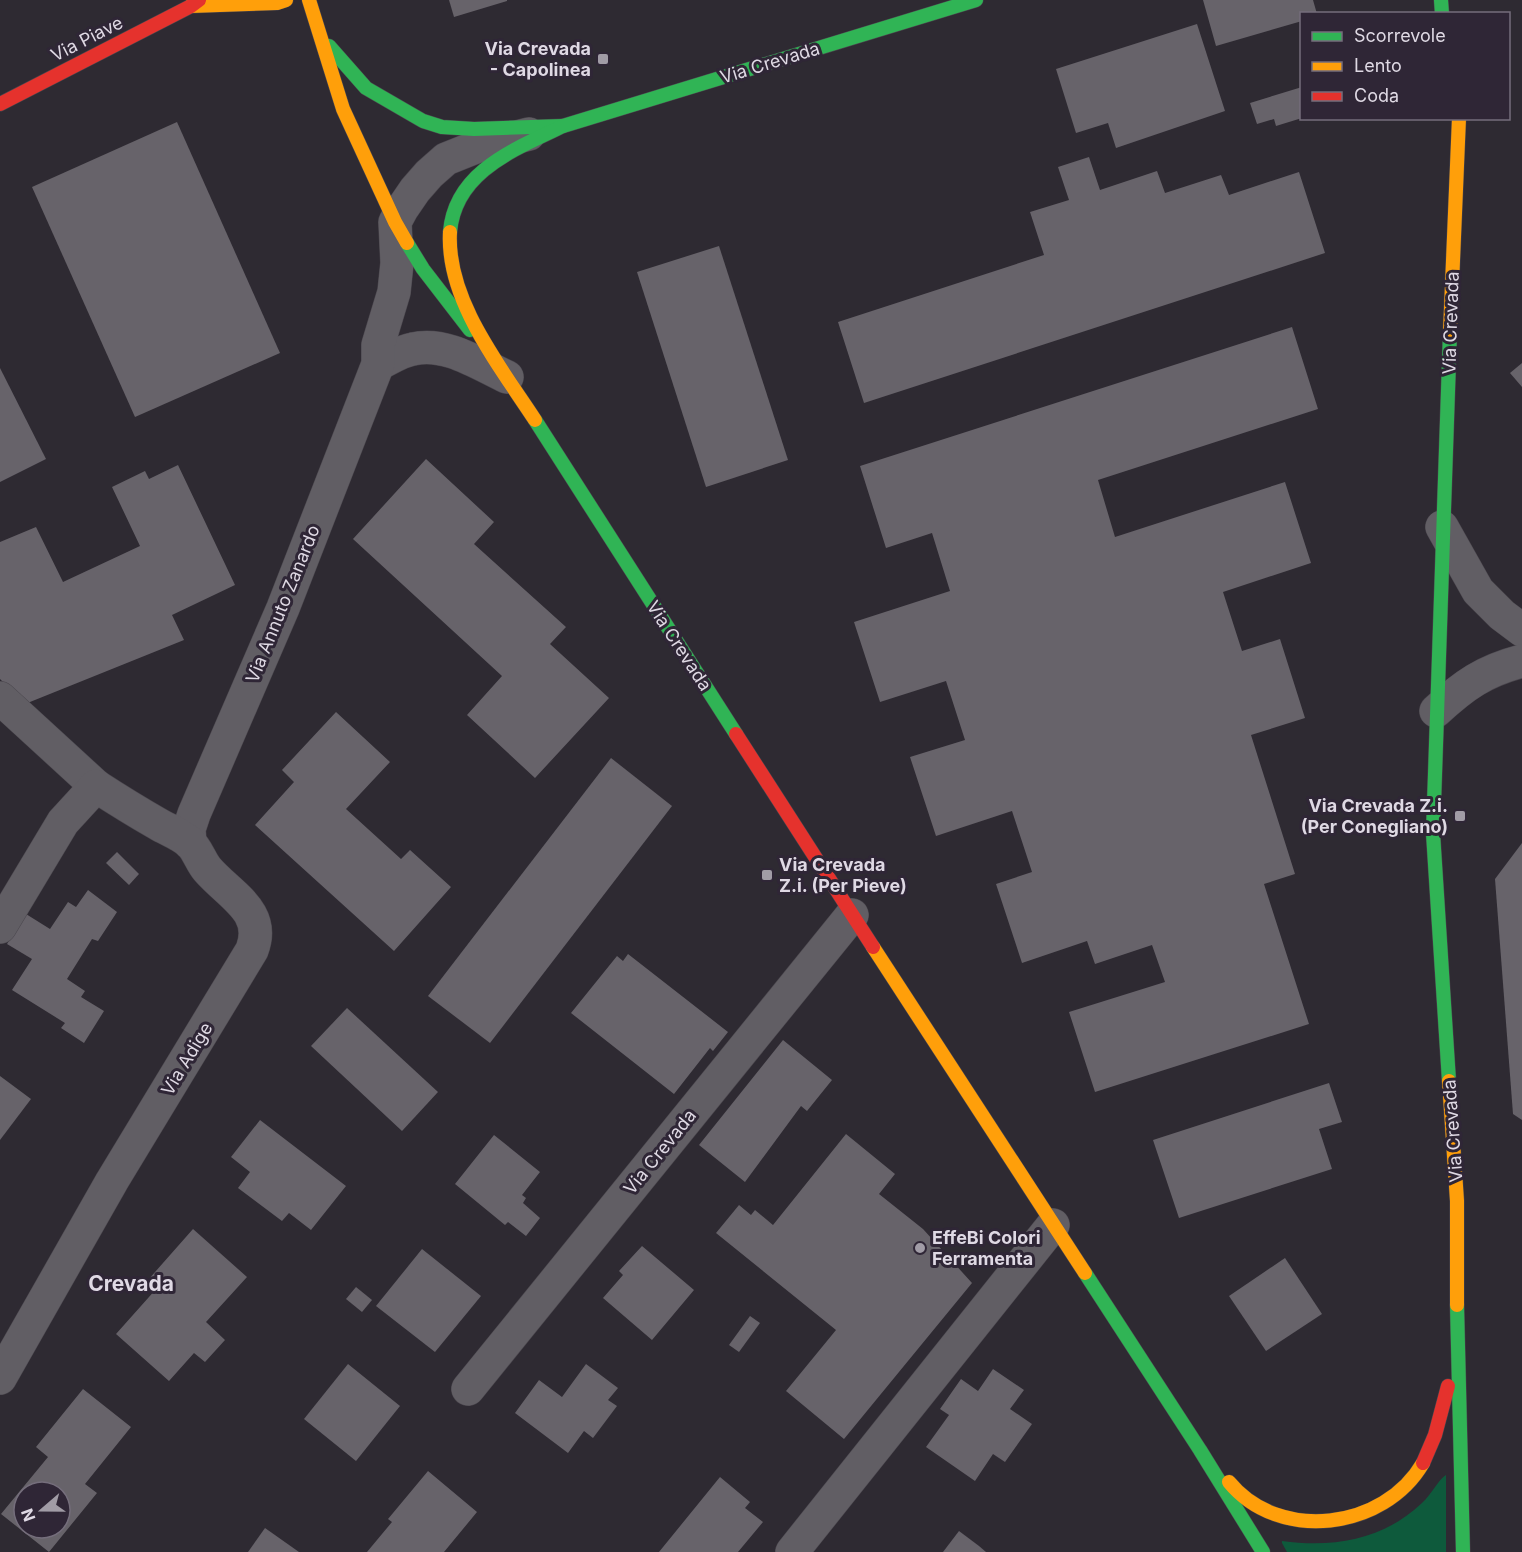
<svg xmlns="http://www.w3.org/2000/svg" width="1522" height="1552" font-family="Inter,sans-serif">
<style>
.green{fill:#0e5a3c}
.building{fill:#67636a;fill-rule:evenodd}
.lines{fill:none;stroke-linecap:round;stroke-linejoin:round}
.street-casing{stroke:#4b474e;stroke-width:34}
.fast-casing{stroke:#4b474e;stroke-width:15}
.slow-casing{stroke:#4b474e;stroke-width:15}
.jam-casing{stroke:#4b474e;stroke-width:15}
.street{stroke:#615e64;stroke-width:33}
.fast{stroke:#30b455;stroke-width:14}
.slow{stroke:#ff9f0a;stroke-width:14}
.jam{stroke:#e5322d;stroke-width:14}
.poi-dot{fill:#a19ca6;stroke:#2f2636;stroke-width:2}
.labels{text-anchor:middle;stroke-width:6;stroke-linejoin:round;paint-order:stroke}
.street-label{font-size:18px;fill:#dfd9e4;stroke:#2f2636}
.poi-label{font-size:18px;font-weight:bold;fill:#dfd9e4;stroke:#2f2636;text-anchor:end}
.quarter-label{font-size:21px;font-weight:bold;fill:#dfd9e4;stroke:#2f2636}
</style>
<rect width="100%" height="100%" fill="#2e2a32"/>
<path class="green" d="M 1446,1475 L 1446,1552 L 1287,1552 L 1282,1543 L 1282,1541 C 1334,1548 1383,1540 1422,1503 C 1431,1495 1438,1480 1446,1475 Z"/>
<g class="building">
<path d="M 449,0 L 507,0 L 507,1 L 454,17 Z"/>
<path d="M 1203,0 L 1313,0 L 1317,14 L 1302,14 L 1302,21 L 1216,46 Z"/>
<path d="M 1197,24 L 1225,111 L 1116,148 L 1108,123 L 1076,133 L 1056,69 Z"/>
<path d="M 1302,87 L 1302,118 L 1276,126 L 1274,119 L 1257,124 L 1250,103 Z"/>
<path d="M 177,122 L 280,353 L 135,417 L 32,187 Z"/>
<path d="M 1089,157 L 1100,190 L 1157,171 L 1165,193 L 1221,175 L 1229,195 L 1299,172 L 1325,253 L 864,403 L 838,322 L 1044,255 L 1030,212 L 1069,200 L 1058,167 Z"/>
<path d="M 719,246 L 788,460 L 706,487 L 637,272 Z"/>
<path d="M 1292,327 L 1318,409 L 1098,480 L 1115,537 L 1285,482 L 1311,563 L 1223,592 L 1242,651 L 1280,639 L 1305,718 L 1251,735 L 1295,874 L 1264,884 L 1309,1024 L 1095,1092 L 1069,1012 L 1165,982 L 1152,945 L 1095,964 L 1087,941 L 1022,963 L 996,884 L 1032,872 L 1012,811 L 936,836 L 910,757 L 965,740 L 946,681 L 880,702 L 854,622 L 950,591 L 932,533 L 886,548 L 860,466 Z"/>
<path d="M 1522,363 L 1522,387 L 1510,373 Z"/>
<path d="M 0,368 L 46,459 L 0,482 Z"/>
<path d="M 426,459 L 494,522 L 474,544 L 566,627 L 550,644 L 609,698 L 535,778 L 467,715 L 502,676 L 353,539 Z"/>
<path d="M 178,465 L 235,585 L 172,615 L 184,640 L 25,704 L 0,679 L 0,542 L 36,527 L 63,582 L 140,546 L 112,487 L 145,471 L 149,479 Z"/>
<path d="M 336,712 L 390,762 L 346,809 L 401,859 L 410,850 L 451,887 L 394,951 L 255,825 L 294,782 L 282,770 Z"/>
<path d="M 611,758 L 672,806 L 490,1043 L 428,996 Z"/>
<path d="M 1522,843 L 1522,1120 L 1513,1114 L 1495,879 Z"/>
<path d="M 117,852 L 139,874 L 129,885 L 106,863 Z"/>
<path d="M 88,890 L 117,912 L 98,941 L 92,939 L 67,979 L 85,991 L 81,997 L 104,1011 L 84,1043 L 61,1028 L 65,1023 L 12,990 L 32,959 L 7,944 L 26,914 L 50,929 L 68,902 L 76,907 Z"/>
<path d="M 628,954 L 728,1032 L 713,1051 L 710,1048 L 674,1094 L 571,1013 L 617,956 L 623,961 Z"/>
<path d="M 347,1008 L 438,1092 L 402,1131 L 311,1046 Z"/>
<path d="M 783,1040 L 832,1080 L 807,1111 L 801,1106 L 745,1182 L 699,1145 Z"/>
<path d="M 0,1076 L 31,1099 L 0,1140 Z"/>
<path d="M 1329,1083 L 1342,1122 L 1319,1129 L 1332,1169 L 1179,1218 L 1153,1140 Z"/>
<path d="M 260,1120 L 346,1186 L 311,1230 L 289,1213 L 282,1221 L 238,1188 L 250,1172 L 231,1157 Z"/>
<path d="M 846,1134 L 895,1174 L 879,1194 L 923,1229 L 972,1283 L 844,1439 L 786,1391 L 836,1330 L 716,1233 L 739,1205 L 751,1215 L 755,1210 L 773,1225 Z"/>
<path d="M 494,1135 L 540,1172 L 522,1195 L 526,1198 L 523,1203 L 540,1218 L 526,1236 L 508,1222 L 505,1225 L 455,1184 Z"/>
<path d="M 193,1229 L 247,1277 L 206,1322 L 225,1340 L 205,1362 L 194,1353 L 169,1381 L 116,1334 L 157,1288 L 148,1280 Z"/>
<path d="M 642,1246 L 694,1290 L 652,1340 L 603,1298 L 623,1275 L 619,1271 Z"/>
<path d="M 422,1249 L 481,1296 L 435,1352 L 376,1306 Z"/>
<path d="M 1285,1258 L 1322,1314 L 1266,1351 L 1229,1296 Z"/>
<path d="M 356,1287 L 372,1300 L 362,1312 L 346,1299 Z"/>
<path d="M 750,1316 L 760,1323 L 739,1352 L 729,1345 Z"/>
<path d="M 348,1364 L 400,1406 L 356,1461 L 304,1419 Z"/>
<path d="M 586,1364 L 618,1388 L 608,1400 L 617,1406 L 593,1438 L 584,1431 L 568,1453 L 515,1413 L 539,1380 L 562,1397 Z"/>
<path d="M 993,1369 L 1024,1390 L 1010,1409 L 1032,1424 L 1005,1462 L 993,1454 L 975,1481 L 926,1447 L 949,1415 L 940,1409 L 961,1379 L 978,1391 Z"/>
<path d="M 83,1389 L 131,1427 L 85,1484 L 97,1493 L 49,1552 L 1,1514 L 48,1457 L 36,1447 ZM 24,1492 L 60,1492 L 60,1528 L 24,1528 Z"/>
<path d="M 428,1471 L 477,1512 L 444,1552 L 367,1552 L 392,1522 L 388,1519 Z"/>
<path d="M 720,1477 L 750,1502 L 745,1508 L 763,1522 L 738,1552 L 659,1552 Z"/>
<path d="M 265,1528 L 299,1552 L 248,1552 Z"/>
<path d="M 959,1531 L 979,1546 L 986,1552 L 943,1552 Z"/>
</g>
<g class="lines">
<g class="street-casing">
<g id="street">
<path d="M 378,364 C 389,359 401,351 413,349 C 445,341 479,364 507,377"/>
<path d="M 1442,527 L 1478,591 L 1502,615 L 1522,630"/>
<path d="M 0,698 L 96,786"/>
<path d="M 1436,711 C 1464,685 1484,671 1522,661"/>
<path d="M 190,843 L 189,829 L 194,814 L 283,608 L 378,364 L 378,345 L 394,292 L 397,263 L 395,222 L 402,209 L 415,190 L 429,174 L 446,159 L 476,147 L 529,134"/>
<path d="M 0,927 L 63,822 L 96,786 C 116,799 137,812 158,824 C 168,830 182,835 190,843 C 197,849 201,862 207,869 C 229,895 267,911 252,950 L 112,1181 L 0,1378"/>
<path d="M 468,1389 L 852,915"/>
<path d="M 792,1552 L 1053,1225"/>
</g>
</g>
<g class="fast-casing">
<g id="fast">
<path d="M 1441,0 L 1442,14"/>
<path d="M 329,46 L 366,88 L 423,121 L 442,127 L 474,129 L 563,126"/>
<path d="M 450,232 C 455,171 516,149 563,126 L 976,0"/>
<path d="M 407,243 L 423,269 L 470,330"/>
<path d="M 535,420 L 736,734"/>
<path d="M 1449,1081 L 1433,833 L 1450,332"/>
<path d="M 1085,1273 L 1200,1450 L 1263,1552"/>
<path d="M 1457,1305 L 1463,1552"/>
</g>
</g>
<g class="slow-casing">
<g id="slow">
<path d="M 309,0 L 343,109 L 395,222 L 407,243"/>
<path d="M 191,6 L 277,3 L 286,0"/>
<path d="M 450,232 C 446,299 499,365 535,420"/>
<path d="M 1450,332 L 1459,118"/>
<path d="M 873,947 L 1085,1273"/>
<path d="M 1449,1081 L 1457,1201 L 1457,1305"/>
<path d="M 1229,1482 C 1279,1543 1384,1530 1423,1463"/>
</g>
</g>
<g class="jam-casing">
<g id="jam">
<path d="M 0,104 L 191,6 L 199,0"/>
<path d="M 736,734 L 873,947"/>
<path d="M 1423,1463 L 1435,1435 L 1448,1386"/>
</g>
</g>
<use href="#street" class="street"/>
<use href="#fast" class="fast"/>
<use href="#slow" class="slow"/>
<use href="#jam" class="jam"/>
</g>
<g class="poi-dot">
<rect x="597" y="53" width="12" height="12" rx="3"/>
<rect x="1454" y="810" width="12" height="12" rx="3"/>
<rect x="761" y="869" width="12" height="12" rx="3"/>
<circle cx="920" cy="1248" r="6"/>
</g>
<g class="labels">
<g class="street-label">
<text transform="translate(87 39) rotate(-27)" y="6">Via Piave</text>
<text transform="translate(770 63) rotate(-17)" y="6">Via Crevada</text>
<text transform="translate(1451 323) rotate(-88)" y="6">Via Crevada</text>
<text transform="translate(283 604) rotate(-68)" y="6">Via Annuto Zanardo</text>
<text transform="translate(679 646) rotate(57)" y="6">Via Crevada</text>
<text transform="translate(187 1059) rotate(-59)" y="6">Via Adige</text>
<text transform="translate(1453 1131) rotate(-94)" y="6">Via Crevada</text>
<text transform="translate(660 1152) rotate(-51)" y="6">Via Crevada</text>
</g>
<g class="poi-label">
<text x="591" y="55">Via Crevada<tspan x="591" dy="21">- Capolinea</tspan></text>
<text x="1448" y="812">Via Crevada Z.i.<tspan x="1448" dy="21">(Per Conegliano)</tspan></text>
<text x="779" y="871" text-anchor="start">Via Crevada<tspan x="779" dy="21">Z.i. (Per Pieve)</tspan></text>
<text x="932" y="1244" text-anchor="start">EffeBi Colori<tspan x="932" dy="21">Ferramenta</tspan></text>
</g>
<g class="quarter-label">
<text x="131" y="1291">Crevada</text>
</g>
</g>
<rect x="1300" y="12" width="210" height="108" fill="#2f2636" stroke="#756e7c" stroke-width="1.5"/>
<rect x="1312" y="32" width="30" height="9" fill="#30b455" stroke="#756e7c" stroke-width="1.5"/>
<text x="1354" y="42" font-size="18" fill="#dfd9e4">Scorrevole</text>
<rect x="1312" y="62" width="30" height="9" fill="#ff9f0a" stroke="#756e7c" stroke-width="1.5"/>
<text x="1354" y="72" font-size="18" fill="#dfd9e4">Lento</text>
<rect x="1312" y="92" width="30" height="9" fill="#e5322d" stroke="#756e7c" stroke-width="1.5"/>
<text x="1354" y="102" font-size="18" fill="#dfd9e4">Coda</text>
<g transform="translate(42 1510) rotate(250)"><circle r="28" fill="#2f2636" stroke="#756e7c" stroke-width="1.5"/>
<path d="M0-4.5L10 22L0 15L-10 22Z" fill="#a19ca6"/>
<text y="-9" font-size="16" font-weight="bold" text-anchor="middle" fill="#dfd9e4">N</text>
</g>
</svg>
